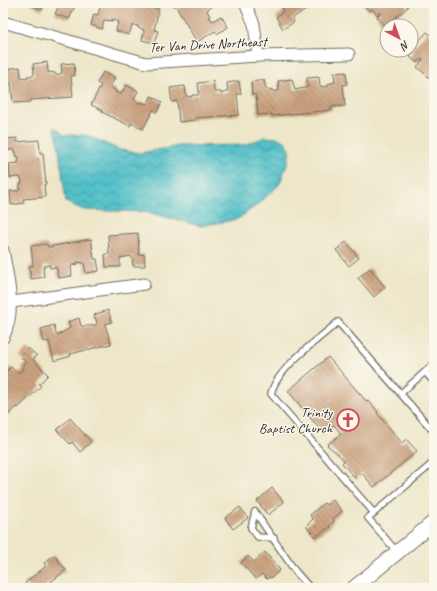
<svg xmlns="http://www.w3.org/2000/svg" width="437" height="591" font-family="Caveat,sans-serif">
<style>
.water{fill:url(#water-waves);stroke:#3e767a}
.building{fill:url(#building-back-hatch)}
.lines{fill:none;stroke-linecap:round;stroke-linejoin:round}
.service-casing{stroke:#6f6c62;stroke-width:8}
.minor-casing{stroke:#6f6c62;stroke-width:13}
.tertiary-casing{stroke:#6f6c62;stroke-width:16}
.service{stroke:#fff;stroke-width:5.5}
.minor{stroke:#fff;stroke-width:11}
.tertiary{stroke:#fff;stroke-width:14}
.labels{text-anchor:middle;stroke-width:3;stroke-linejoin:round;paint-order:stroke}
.street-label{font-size:14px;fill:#2b2b2b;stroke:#fbf7ec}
.poi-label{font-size:14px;fill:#2b2b2b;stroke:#fbf7ec;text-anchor:end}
</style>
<defs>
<pattern id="water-waves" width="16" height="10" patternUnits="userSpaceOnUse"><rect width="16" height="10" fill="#52c0c8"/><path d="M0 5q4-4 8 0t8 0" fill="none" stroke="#449ca3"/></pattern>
<pattern id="building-back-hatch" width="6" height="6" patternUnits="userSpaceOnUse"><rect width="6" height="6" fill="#caa17e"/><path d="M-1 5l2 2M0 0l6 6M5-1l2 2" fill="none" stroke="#a48367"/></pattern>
</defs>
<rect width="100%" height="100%" fill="#fbf7ec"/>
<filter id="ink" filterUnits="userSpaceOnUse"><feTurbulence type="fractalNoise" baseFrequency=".025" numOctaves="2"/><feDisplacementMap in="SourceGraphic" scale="8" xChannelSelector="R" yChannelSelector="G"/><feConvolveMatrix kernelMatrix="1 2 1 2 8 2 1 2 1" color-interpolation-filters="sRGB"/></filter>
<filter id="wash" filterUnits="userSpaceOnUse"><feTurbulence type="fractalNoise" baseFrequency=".012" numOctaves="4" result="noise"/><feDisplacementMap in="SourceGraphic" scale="16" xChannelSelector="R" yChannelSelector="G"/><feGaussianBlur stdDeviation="0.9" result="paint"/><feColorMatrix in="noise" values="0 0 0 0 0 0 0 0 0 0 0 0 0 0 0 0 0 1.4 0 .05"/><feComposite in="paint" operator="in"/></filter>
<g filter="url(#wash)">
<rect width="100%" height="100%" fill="#ede6c8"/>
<path class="water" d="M 55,127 L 64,135 L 86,135 L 120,150 L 140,153 L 179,146 L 245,145 L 265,137 L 278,138 L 286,142 L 290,149 L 288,162 L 279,185 L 258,204 L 238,219 L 201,226 L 146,212 L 84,210 L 66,202 L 57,136 L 54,129 Z"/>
<g id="blocks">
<g class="building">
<path d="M 29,3 L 45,3 L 42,10 L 29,4 Z"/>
<path d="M 60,3 L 71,3 L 75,6 L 69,19 L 55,14 Z"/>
<path d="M 101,3 L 145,3 L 148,4 L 147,6 L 159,9 L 154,30 L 158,31 L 154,43 L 142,40 L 144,32 L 143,29 L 138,28 L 138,26 L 134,25 L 132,26 L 129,35 L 116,31 L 118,22 L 112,19 L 112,21 L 104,20 L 102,29 L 91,25 L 94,14 L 98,15 Z"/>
<path d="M 170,3 L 216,3 L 208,9 L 207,11 L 210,16 L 208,17 L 213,21 L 221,16 L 228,27 L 217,34 L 215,31 L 197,42 L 175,5 L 173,6 Z"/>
<path d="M 282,3 L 305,3 L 308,9 L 292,18 L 294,22 L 283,29 L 276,17 L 283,12 Z"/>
<path d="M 362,3 L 405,3 L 408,7 L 389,23 L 388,22 L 384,25 L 377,17 L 381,13 L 380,12 L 377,15 L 372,9 L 369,11 Z"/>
<path d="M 427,32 L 432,36 L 434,33 L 434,82 L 417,67 L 423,60 L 421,59 L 417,63 L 410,57 L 414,52 L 411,50 Z"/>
<path d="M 47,62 L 48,72 L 55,73 L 56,75 L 62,73 L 61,64 L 74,63 L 75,75 L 71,76 L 73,97 L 30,100 L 30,102 L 13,103 L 11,83 L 7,83 L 5,69 L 20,67 L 21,77 L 27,78 L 27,76 L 33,76 L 34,74 L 33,64 Z"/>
<path d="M 103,72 L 115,78 L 111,85 L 111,88 L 116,90 L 115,92 L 120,94 L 122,93 L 126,85 L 138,91 L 134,99 L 140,104 L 140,102 L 148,104 L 151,96 L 162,102 L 157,112 L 153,110 L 143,129 L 131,123 L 130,126 L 102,112 L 102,110 L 91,105 L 101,85 L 97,83 Z"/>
<path d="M 346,72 L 347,84 L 343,85 L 345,106 L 331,107 L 332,110 L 272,116 L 272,114 L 258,115 L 256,95 L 252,94 L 251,82 L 264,80 L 266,89 L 273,90 L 274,92 L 279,90 L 278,81 L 292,79 L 295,90 L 308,87 L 307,78 L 319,77 L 320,86 L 328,87 L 328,84 L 335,82 L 334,73 Z"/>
<path d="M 213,81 L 214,90 L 215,92 L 221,92 L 221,94 L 228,91 L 227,83 L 239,81 L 241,94 L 237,94 L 239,115 L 195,118 L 195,120 L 179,122 L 177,101 L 172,102 L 170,88 L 185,86 L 186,96 L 192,97 L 192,95 L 198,95 L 199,93 L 198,83 Z"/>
<path d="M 17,138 L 17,142 L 39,140 L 40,153 L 43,153 L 46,184 L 44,185 L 45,197 L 23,199 L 24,203 L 11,205 L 10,191 L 18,191 L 20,189 L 20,184 L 22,183 L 21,178 L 19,177 L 10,178 L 9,164 L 18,163 L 19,157 L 17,157 L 15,150 L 6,150 L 5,139 Z"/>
<path d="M 138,233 L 139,255 L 144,254 L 145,266 L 133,266 L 132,257 L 131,256 L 120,258 L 120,267 L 106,267 L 105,254 L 109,254 L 108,235 Z"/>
<path d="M 91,239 L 94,259 L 97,259 L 99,271 L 86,273 L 84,263 L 77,262 L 78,264 L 72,265 L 71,267 L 72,276 L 58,278 L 57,269 L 56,267 L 50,268 L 50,265 L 44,266 L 43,268 L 44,277 L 31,279 L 29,266 L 33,266 L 31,246 L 47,244 L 48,247 Z"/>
<path d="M 346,242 L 359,258 L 349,266 L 336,250 Z"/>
<path d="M 370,268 L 385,287 L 374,297 L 358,278 Z"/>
<path d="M 108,310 L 112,322 L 105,324 L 111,344 L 70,354 L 71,356 L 54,361 L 49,341 L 44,342 L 41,329 L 54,325 L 56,334 L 58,335 L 70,328 L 68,322 L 79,318 L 81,326 L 90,326 L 96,325 L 97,322 L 94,315 Z"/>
<path d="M 28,348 L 37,356 L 33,359 L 48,375 L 39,384 L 41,386 L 18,408 L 17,407 L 8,415 L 3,411 L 3,388 L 7,385 L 3,379 L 3,374 L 11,367 L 17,373 L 23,370 L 22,368 L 26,362 L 20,356 Z"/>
<path d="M 328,357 L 366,401 L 368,400 L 378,412 L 377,413 L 402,443 L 406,439 L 417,451 L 374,487 L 362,473 L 356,479 L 342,463 L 344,461 L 340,456 L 327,445 L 341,434 L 334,425 L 324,434 L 288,391 Z"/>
<path d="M 70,418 L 91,442 L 80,452 L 72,442 L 70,444 L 57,430 Z"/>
<path d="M 272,488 L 284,502 L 268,515 L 257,501 Z"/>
<path d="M 333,500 L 342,511 L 333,519 L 334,521 L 329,526 L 330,527 L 315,537 L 306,526 L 313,519 L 310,515 L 324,503 L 327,505 Z"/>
<path d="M 240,507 L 248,518 L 233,529 L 225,518 Z"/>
<path d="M 265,552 L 280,570 L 271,578 L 269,577 L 267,579 L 262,574 L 256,579 L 241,563 L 248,556 L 254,562 Z"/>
<path d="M 54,555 L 66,570 L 43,588 L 30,588 L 25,583 L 46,566 L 44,563 Z"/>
</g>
</g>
</g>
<g filter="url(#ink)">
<use href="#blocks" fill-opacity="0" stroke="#6f6c62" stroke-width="1"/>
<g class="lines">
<g class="service-casing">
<g id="service">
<path d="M 425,372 L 434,382"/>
<path d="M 401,393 L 434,364"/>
<path d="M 255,512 L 295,571 L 310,588"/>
<path d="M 255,512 L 251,528 L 258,537 L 274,538"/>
<path d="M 374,513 L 271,394 C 276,369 319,339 338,322 L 434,432"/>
<path d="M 397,552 L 368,518 L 434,462"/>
</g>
</g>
<g class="minor-casing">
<g id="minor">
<path d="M 245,3 L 254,24 L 258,56"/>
<path d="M 3,22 L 146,63 L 258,56 L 349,54"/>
<path d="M 3,250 C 8,279 17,310 3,338"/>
<path d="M 12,302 L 144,284"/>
</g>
</g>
<g class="tertiary-casing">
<path id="tertiary" d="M 354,588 L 434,522"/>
</g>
<use href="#service" class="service"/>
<use href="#minor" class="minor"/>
<use href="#tertiary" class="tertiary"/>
</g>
</g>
<defs>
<g id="church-ring" transform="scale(1.15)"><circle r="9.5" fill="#fbf7ec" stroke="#d1495b" stroke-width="1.5"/><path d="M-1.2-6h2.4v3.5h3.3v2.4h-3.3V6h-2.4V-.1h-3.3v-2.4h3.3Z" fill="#d1495b"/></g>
</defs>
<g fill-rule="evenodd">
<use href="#church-ring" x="348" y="420"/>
</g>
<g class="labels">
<g class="street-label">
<text transform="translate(208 44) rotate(-3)" y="5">Ter Van Drive Northeast</text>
</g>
<g class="poi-label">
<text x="332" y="417">Trinity<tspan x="332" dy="16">Baptist Church</tspan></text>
</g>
</g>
<rect width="437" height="591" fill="none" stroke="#fbf7ec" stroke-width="16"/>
<g transform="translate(399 38) rotate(139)"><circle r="19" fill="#fbf7ec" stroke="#a8a59f"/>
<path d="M0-3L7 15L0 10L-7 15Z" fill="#d1495b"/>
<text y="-6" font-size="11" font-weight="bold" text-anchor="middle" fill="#2b2b2b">N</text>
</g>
</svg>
